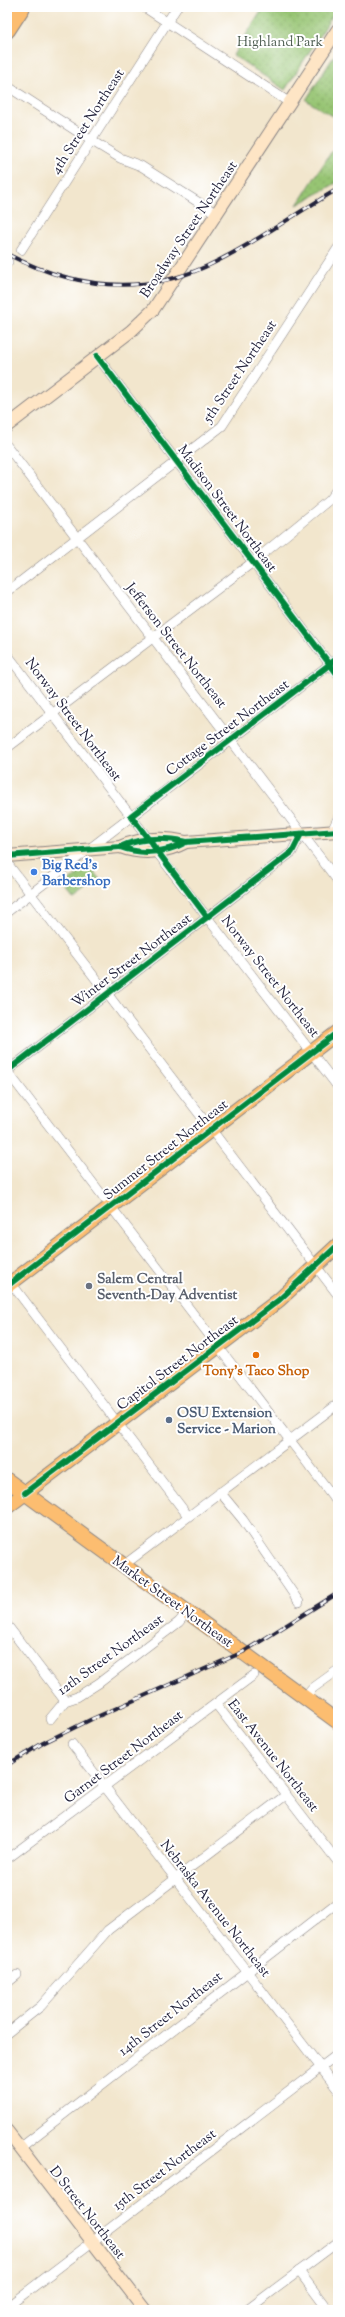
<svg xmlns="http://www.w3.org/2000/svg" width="345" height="2317" font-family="'Sorts Mill Goudy',serif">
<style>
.park{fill:url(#park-dots);stroke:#5c7457}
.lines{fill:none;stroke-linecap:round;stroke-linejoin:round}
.street-casing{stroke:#8a8484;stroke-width:10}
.secondary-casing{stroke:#8a8484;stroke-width:14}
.primary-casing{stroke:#8a8484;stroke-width:16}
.highway-casing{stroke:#8a8484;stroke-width:18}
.street{stroke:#fff;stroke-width:9}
.secondary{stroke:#fee5c5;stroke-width:12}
.primary{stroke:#fcbd6f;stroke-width:14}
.highway{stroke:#fcbd6f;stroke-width:16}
.rail-casing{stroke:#22223b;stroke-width:4}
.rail{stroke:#fff;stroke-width:2.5;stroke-dasharray:8;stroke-linecap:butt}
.cycleway-casing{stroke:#fff;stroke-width:8}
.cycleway{stroke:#00873e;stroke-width:6}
.shop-dot{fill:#3f7fe0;stroke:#fff;stroke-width:1.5}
.worship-dot{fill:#6b7280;stroke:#fff;stroke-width:1.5}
.food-dot{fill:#e8710a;stroke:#fff;stroke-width:1.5}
.service-dot{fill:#5c6f8a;stroke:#fff;stroke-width:1.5}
.labels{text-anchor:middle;stroke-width:4;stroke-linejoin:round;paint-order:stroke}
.park-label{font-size:14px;fill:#4b5b4f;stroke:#fff}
.street-label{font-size:14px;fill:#22223b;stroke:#fff}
.shop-label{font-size:14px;font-weight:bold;fill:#366cbe;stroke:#fff;text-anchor:start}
.worship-label{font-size:14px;font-weight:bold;fill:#5b616d;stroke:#fff;text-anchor:start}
.food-label{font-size:14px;font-weight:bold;fill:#c56008;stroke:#fff}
.service-label{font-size:14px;font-weight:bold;fill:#4e5e75;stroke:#fff;text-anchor:start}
</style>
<defs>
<pattern id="park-dots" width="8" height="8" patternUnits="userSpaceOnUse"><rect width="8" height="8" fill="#97c573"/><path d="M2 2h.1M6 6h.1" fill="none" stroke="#82a964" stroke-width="1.8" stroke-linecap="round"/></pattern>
</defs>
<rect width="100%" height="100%" fill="#fff"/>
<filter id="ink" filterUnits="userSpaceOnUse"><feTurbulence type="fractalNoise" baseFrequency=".025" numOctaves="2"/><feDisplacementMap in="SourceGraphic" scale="8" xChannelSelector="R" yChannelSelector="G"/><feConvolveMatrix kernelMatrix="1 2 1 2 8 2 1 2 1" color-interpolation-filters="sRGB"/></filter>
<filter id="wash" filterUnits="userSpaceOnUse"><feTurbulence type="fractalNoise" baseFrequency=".012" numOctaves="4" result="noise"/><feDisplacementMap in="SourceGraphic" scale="16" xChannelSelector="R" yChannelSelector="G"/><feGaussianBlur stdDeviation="0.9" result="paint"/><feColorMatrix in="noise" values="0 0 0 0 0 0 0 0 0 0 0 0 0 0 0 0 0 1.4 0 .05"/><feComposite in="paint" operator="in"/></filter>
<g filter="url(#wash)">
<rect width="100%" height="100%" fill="#f2e6cd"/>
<g class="park">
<path d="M 264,7 L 338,7 L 285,90 L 233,55 Z"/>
<path d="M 336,53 L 338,55 L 338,118 L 330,115 L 306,100 Z"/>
<path d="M 338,148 L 338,182 L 297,205 L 332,151 Z"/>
<path d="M 89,866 L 101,881 L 75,900 L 63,885 Z"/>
</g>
</g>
<g filter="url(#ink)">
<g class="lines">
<g class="street-casing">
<g id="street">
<path d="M 144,7 L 290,103"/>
<path d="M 7,86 L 92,141 L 120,158 L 141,166 L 217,214"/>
<path d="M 21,250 L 177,7"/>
<path d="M 7,263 L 8,262"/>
<path d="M 97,356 L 338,675"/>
<path d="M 7,446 L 338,881"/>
<path d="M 7,592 L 222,426 L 338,248"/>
<path d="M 7,654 L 149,840"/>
<path d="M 7,748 L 253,562 L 329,500 L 338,488"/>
<path d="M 332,831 L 338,818"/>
<path d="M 301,834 L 292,852 L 7,1071 L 338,1503"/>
<path d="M 156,851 L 338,1087"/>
<path d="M 7,863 L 338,1295"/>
<path d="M 7,912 L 338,658"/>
<path d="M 8,1279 L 188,1516"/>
<path d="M 220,1492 L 243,1520 L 299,1602"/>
<path d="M 124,1565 L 338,1404"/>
<path d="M 7,1625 L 65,1701"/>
<path d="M 304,1698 L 313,1688 L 338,1670"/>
<path d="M 216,1704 L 338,1862"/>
<path d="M 50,1719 L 65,1701 L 77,1697 L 99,1683 L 179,1622 L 187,1612"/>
<path d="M 72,1744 L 338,2090"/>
<path d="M 7,1859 L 254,1675"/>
<path d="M 7,1983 L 17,1975"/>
<path d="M 7,2033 L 41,2006 L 108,1930 L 286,1795"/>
<path d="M 20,2148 L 338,1902"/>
<path d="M 299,2271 L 328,2310"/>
<path d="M 7,2307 L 338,2054"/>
<path d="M 247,2310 L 338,2242"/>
</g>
</g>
<g class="secondary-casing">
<g id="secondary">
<path d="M 7,426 L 131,331 L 153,310 L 338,29"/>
<path d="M 120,847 C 141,855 166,853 186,842"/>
<path d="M 7,856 L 120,847 C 140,838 164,837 186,842 L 338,831"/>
<path d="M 7,2131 L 145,2310"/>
</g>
</g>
<g class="primary-casing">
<g id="primary">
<path d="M 7,1286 L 338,1032"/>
<path d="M 7,1480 L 338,1722"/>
<path d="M 7,1507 L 279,1300 L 338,1245"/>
</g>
</g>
<g class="highway-casing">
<path id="highway" d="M 7,30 L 22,7"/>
</g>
<use href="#street" class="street"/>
<use href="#secondary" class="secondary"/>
<use href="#primary" class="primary"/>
<use href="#highway" class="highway"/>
<g class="rail-casing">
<g id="rail">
<path d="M 7,254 C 71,287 137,297 205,267 C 251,246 294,214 338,189"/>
<path d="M 7,1765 L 43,1743 L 92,1719 L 243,1652 L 338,1593"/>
</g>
</g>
<use href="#rail" class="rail"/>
<g class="cycleway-casing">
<g id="cycleway">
<path d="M 97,356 L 338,675"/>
<path d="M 120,847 C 141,855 166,853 186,842"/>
<path d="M 7,856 L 120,847 C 140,838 164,837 186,842 L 338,831"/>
<path d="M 207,917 L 131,816 L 338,658"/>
<path d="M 7,1071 L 292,852 L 301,834"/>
<path d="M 7,1286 L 338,1032"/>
<path d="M 25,1493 L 279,1300 L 338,1245"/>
</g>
</g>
<use href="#cycleway" class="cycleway"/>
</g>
</g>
<circle class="shop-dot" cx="34" cy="872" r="4"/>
<circle class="worship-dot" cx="89" cy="1286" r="4"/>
<circle class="food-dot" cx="256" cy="1355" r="4"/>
<circle class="service-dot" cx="169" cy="1420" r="4"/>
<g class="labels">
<g class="park-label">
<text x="280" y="46">Highland Park</text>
</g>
<g class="street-label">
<text transform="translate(87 121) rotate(-57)" y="5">4th Street Northeast</text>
<text transform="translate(188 229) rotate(-56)" y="5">Broadway Street Northeast</text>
<text transform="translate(239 371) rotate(-56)" y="5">5th Street Northeast</text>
<text transform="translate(228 508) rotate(53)" y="5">Madison Street Northeast</text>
<text transform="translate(177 645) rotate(52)" y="5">Jefferson Street Northeast</text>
<text transform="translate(74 719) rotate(53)" y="5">Norway Street Northeast</text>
<text transform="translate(227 727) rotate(-37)" y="5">Cottage Street Northeast</text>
<text transform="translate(131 960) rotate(-37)" y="5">Winter Street Northeast</text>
<text transform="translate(271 976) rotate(52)" y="5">Norway Street Northeast</text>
<text transform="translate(165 1149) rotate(-38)" y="5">Summer Street Northeast</text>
<text transform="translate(177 1362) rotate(-37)" y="5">Capitol Street Northeast</text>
<text transform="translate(173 1601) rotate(36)" y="5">Market Street Northeast</text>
<text transform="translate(110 1654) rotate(-36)" y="5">12th Street Northeast</text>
<text transform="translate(274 1755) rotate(52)" y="5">East Avenue Northeast</text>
<text transform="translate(123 1756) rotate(-37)" y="5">Garnet Street Northeast</text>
<text transform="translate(216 1908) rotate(52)" y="5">Nebraska Avenue Northeast</text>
<text transform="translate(170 2013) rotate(-38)" y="5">14th Street Northeast</text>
<text transform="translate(164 2169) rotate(-37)" y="5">15th Street Northeast</text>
<text transform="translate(88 2212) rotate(52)" y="5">D Street Northeast</text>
</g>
<g class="shop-label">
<text x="42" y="869">Big Red's<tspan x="42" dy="16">Barbershop</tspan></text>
</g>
<g class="worship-label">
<text x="97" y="1283">Salem Central<tspan x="97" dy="16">Seventh-Day Adventist</tspan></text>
</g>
<g class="food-label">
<text x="256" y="1375">Tony's Taco Shop</text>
</g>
<g class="service-label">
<text x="177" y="1417">OSU Extension<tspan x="177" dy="16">Service - Marion</tspan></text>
</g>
</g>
<rect width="345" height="2317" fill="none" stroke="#fff" stroke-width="24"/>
</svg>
